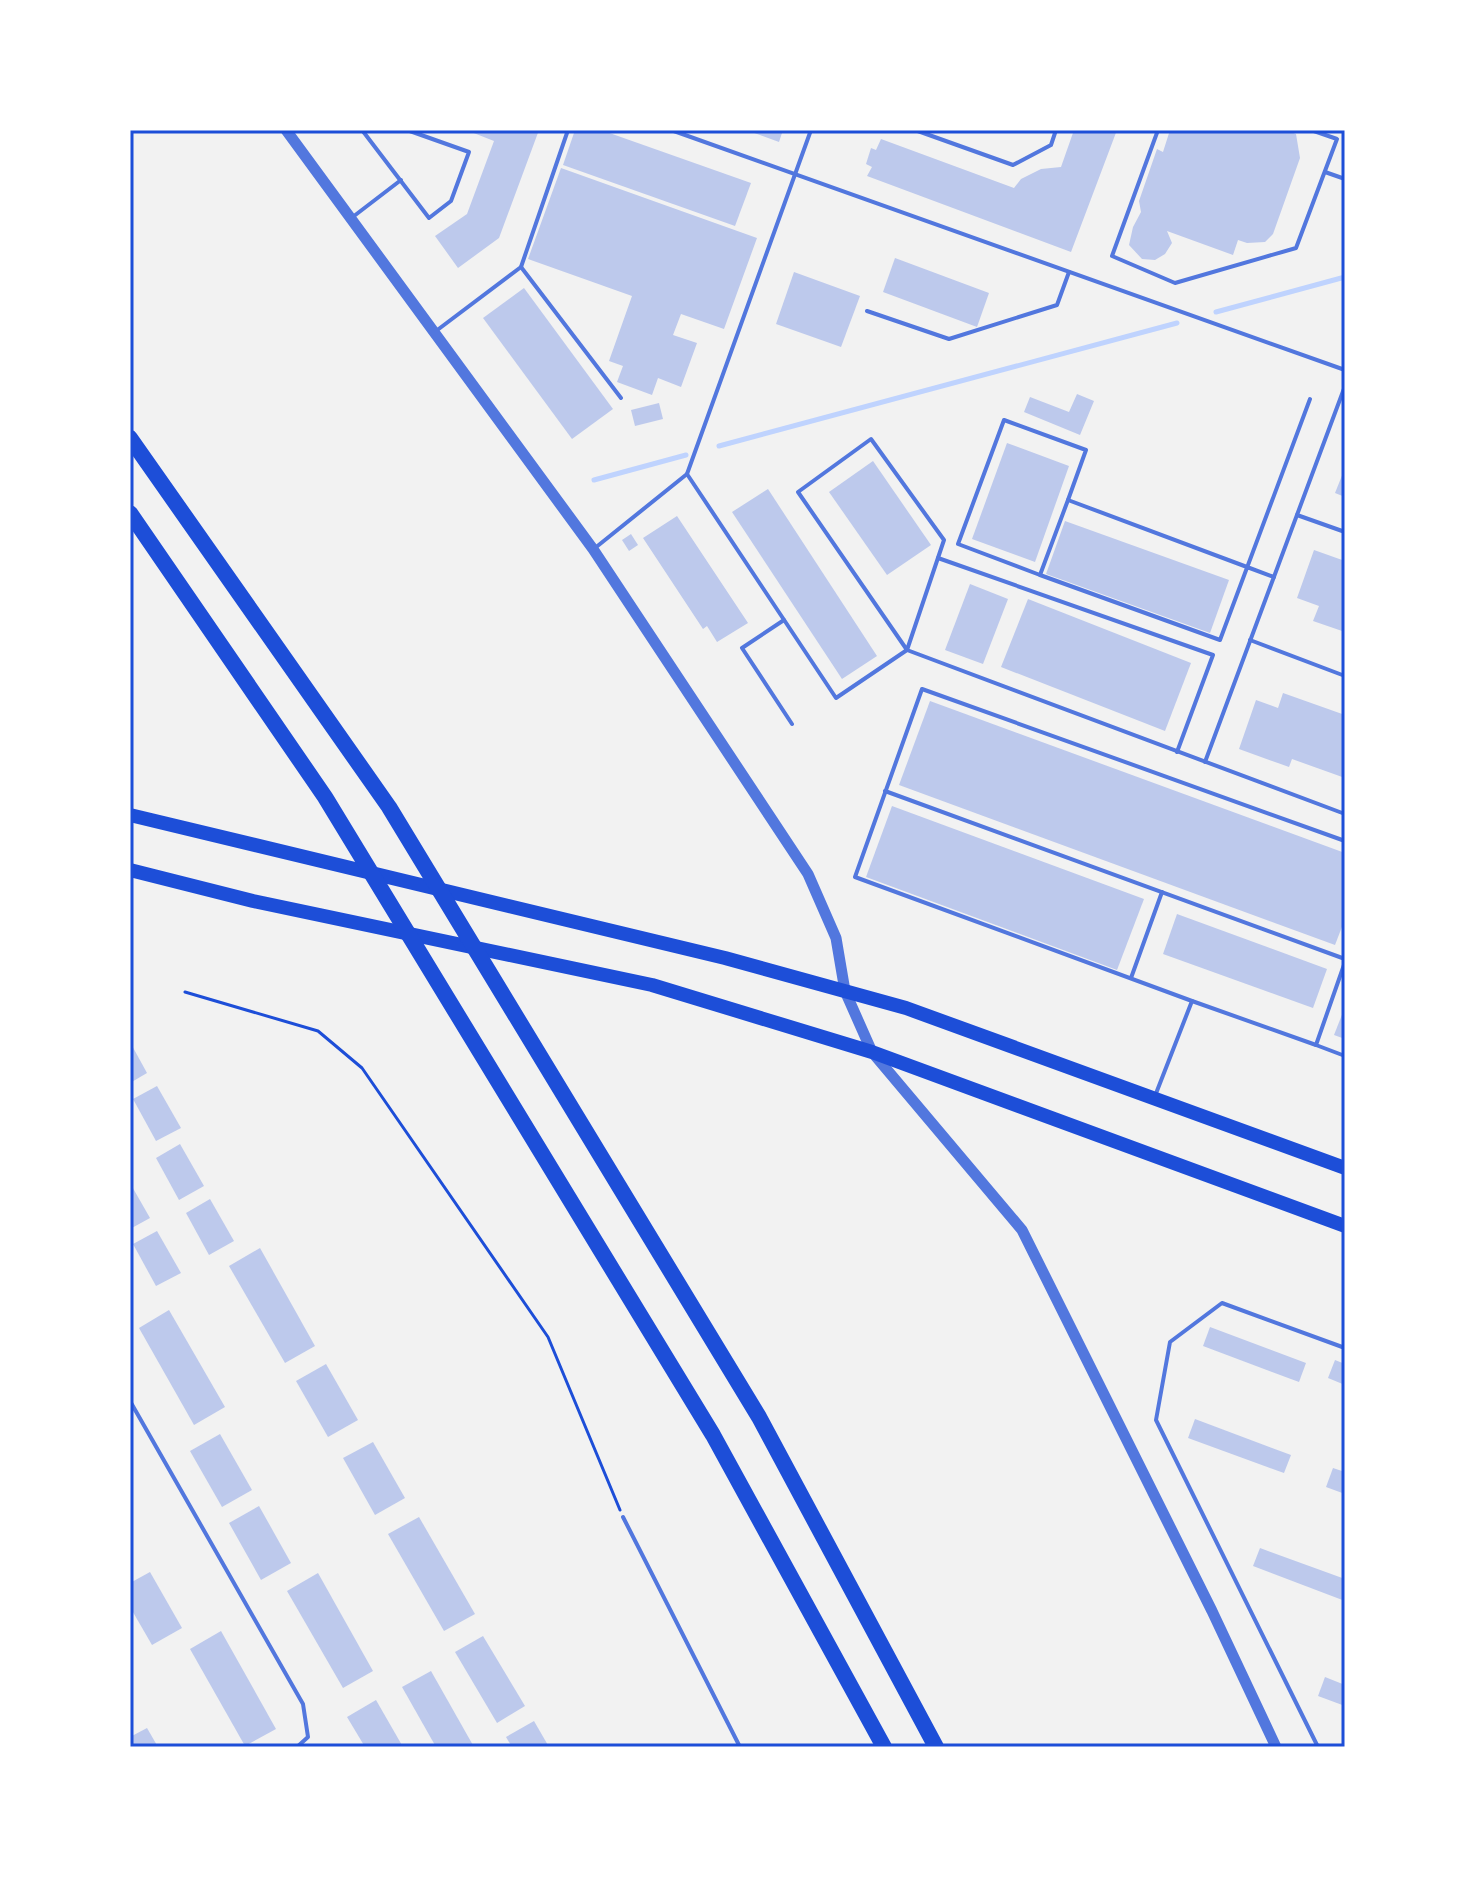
<svg xmlns="http://www.w3.org/2000/svg" width="1475" height="1877" font-family="'Roboto Condensed',sans-serif">
<style>
.lines{fill:none;stroke-linecap:round;stroke-linejoin:round}
.stream{stroke:#bfd3fe;stroke-width:5}
.building{fill:#bdc9ec}
.path{stroke:#1d4ed8;stroke-width:3}
.service{stroke:#5277de;stroke-width:4}
.tertiary{stroke:#5277de;stroke-width:11}
.primary{stroke:#1d4ed8;stroke-width:14}
.motorway{stroke:#1d4ed8;stroke-width:16}
.neatline{fill:none;stroke:#1d4ed8;stroke-width:3}
</style>
<rect width="100%" height="100%" fill="#f2f2f2"/>
<g class="lines">
<g class="stream">
<path d="M 1216,312 L 1345,277"/>
<path d="M 719,446 L 1177,323"/>
<path d="M 594,480 L 686,455"/>
</g>
</g>
<g class="building">
<path d="M 466,130 L 539,130 L 499,238 L 458,268 L 435,236 L 467,214 L 494,141 Z"/>
<path d="M 575,130 L 601,130 L 751,183 L 735,226 L 563,165 Z"/>
<path d="M 746,130 L 783,130 L 779,142 Z"/>
<path d="M 1074,130 L 1117,130 L 1071,252 L 867,176 L 872,167 L 866,164 L 871,148 L 876,150 L 881,139 L 1014,188 L 1021,179 L 1041,169 L 1061,167 Z"/>
<path d="M 1170,130 L 1286,130 L 1296,134 L 1300,158 L 1273,234 L 1265,242 L 1247,243 L 1238,240 L 1233,255 L 1167,231 L 1172,243 L 1165,254 L 1155,260 L 1142,259 L 1129,245 L 1133,227 L 1141,212 L 1139,201 L 1157,149 L 1163,152 Z"/>
<path d="M 561,168 L 757,238 L 724,329 L 681,314 L 673,335 L 697,343 L 681,387 L 658,378 L 652,395 L 617,382 L 623,366 L 609,361 L 632,296 L 528,259 Z"/>
<path d="M 895,258 L 989,293 L 977,327 L 883,292 Z"/>
<path d="M 794,272 L 860,296 L 841,347 L 776,324 Z"/>
<path d="M 524,288 L 613,409 L 572,439 L 483,318 Z"/>
<path d="M 1077,394 L 1094,401 L 1080,435 L 1024,412 L 1030,397 L 1069,412 Z"/>
<path d="M 659,403 L 663,419 L 635,426 L 631,410 Z"/>
<path d="M 1007,443 L 1069,466 L 1035,562 L 972,539 Z"/>
<path d="M 873,461 L 931,545 L 887,575 L 829,492 Z"/>
<path d="M 1345,468 L 1345,497 L 1335,493 Z"/>
<path d="M 768,489 L 877,656 L 842,679 L 732,512 Z"/>
<path d="M 677,516 L 748,623 L 717,642 L 707,626 L 703,629 L 643,538 Z"/>
<path d="M 1065,521 L 1229,580 L 1210,633 L 1046,574 Z"/>
<path d="M 631,534 L 638,545 L 629,551 L 622,540 Z"/>
<path d="M 1314,550 L 1345,561 L 1345,632 L 1313,621 L 1319,606 L 1297,598 Z"/>
<path d="M 970,584 L 1008,599 L 983,664 L 945,650 Z"/>
<path d="M 1028,599 L 1191,663 L 1165,731 L 1001,667 Z"/>
<path d="M 1283,693 L 1345,715 L 1345,778 L 1292,759 L 1289,767 L 1239,749 L 1256,700 L 1278,708 Z"/>
<path d="M 930,701 L 1345,853 L 1345,919 L 1335,945 L 899,785 Z"/>
<path d="M 892,806 L 1144,899 L 1117,970 L 866,877 Z"/>
<path d="M 1177,914 L 1327,969 L 1313,1008 L 1163,954 Z"/>
<path d="M 1345,1007 L 1345,1039 L 1334,1035 Z"/>
<path d="M 130,1042 L 147,1073 L 130,1083 Z"/>
<path d="M 157,1086 L 181,1128 L 156,1141 L 133,1099 Z"/>
<path d="M 180,1144 L 204,1186 L 179,1200 L 156,1158 Z"/>
<path d="M 130,1183 L 150,1218 L 130,1229 Z"/>
<path d="M 210,1199 L 234,1241 L 209,1255 L 186,1213 Z"/>
<path d="M 157,1231 L 181,1273 L 156,1286 L 133,1244 Z"/>
<path d="M 260,1248 L 315,1346 L 285,1363 L 229,1266 Z"/>
<path d="M 169,1310 L 225,1407 L 194,1425 L 139,1328 Z"/>
<path d="M 1210,1327 L 1306,1363 L 1299,1382 L 1203,1346 Z"/>
<path d="M 1335,1360 L 1345,1364 L 1345,1385 L 1328,1378 Z"/>
<path d="M 326,1364 L 358,1420 L 328,1437 L 296,1381 Z"/>
<path d="M 1195,1419 L 1291,1455 L 1284,1473 L 1188,1438 Z"/>
<path d="M 220,1434 L 252,1490 L 222,1507 L 190,1451 Z"/>
<path d="M 373,1442 L 405,1498 L 375,1515 L 343,1458 Z"/>
<path d="M 1333,1468 L 1345,1472 L 1345,1494 L 1326,1487 Z"/>
<path d="M 259,1506 L 291,1563 L 261,1580 L 229,1523 Z"/>
<path d="M 419,1517 L 475,1614 L 444,1631 L 388,1534 Z"/>
<path d="M 1260,1548 L 1345,1579 L 1345,1601 L 1253,1566 Z"/>
<path d="M 150,1572 L 182,1628 L 152,1645 L 130,1607 L 130,1583 Z"/>
<path d="M 318,1573 L 373,1671 L 343,1688 L 287,1591 Z"/>
<path d="M 221,1631 L 276,1729 L 245,1746 L 190,1649 Z"/>
<path d="M 483,1636 L 525,1706 L 497,1723 L 455,1652 Z"/>
<path d="M 431,1671 L 474,1747 L 436,1747 L 402,1687 Z"/>
<path d="M 1325,1677 L 1345,1685 L 1345,1706 L 1318,1696 Z"/>
<path d="M 376,1700 L 403,1747 L 365,1747 L 347,1717 Z"/>
<path d="M 534,1721 L 549,1747 L 512,1747 L 506,1737 Z"/>
<path d="M 147,1728 L 158,1747 L 130,1747 L 130,1737 Z"/>
</g>
<g class="lines">
<path class="path" d="M 185,992 L 318,1031 L 362,1068 L 548,1337 L 620,1510"/>
<g class="service">
<path d="M 362,130 L 429,218 L 451,201 L 469,152 L 407,130"/>
<path d="M 671,130 L 1345,370"/>
<path d="M 915,130 L 1013,165 L 1051,145 L 1056,130"/>
<path d="M 1158,130 L 1112,256 L 1175,283 L 1296,248 L 1337,139 L 1311,130"/>
<path d="M 1325,172 L 1345,179"/>
<path d="M 354,216 L 401,180"/>
<path d="M 521,267 L 568,130"/>
<path d="M 867,311 L 949,339 L 1057,305 L 1069,272"/>
<path d="M 436,331 L 521,267 L 621,398"/>
<path d="M 687,474 L 836,698 L 907,650 L 944,540 L 871,439 L 798,492 L 907,650 L 1345,814"/>
<path d="M 1297,515 L 1345,532"/>
<path d="M 595,548 L 687,474 L 811,130"/>
<path d="M 938,558 L 1213,655 L 1177,752"/>
<path d="M 1040,575 L 958,544 L 1004,420 L 1086,450 L 1068,500"/>
<path d="M 1274,577 L 1247,567 L 1068,500 L 1040,575 L 1220,640 L 1310,399"/>
<path d="M 784,620 L 742,648 L 792,724"/>
<path d="M 1250,640 L 1345,676"/>
<path d="M 1205,762 L 1345,386"/>
<path d="M 885,791 L 1345,959"/>
<path d="M 1345,962 L 1316,1045 L 1345,1056"/>
<path d="M 1131,978 L 1162,892"/>
<path d="M 1192,1001 L 855,877 L 922,689 L 1345,841"/>
<path d="M 1155,1096 L 1192,1001 L 1316,1045"/>
<path d="M 130,1401 L 303,1704 L 308,1737 L 297,1747"/>
<path d="M 623,1517 L 740,1747"/>
<path d="M 1321,1747 L 1317,1745 L 1156,1420 L 1170,1342 L 1222,1303 L 1345,1348"/>
</g>
<path class="tertiary" d="M 286,130 L 593,549 L 808,874 L 836,938 L 845,991 L 872,1052 L 1022,1230 L 1212,1611 L 1276,1747"/>
<g class="primary">
<path d="M 130,815 L 725,958 L 906,1008 L 1345,1168"/>
<path d="M 130,870 L 253,901 L 652,985 L 872,1052 L 1345,1226"/>
</g>
<g class="motorway">
<path d="M 130,438 L 389,807 L 759,1417 L 936,1747"/>
<path d="M 130,513 L 325,797 L 713,1435 L 884,1747"/>
</g>
</g>
<rect width="1475" height="1877" fill="none" stroke="#ffffff" stroke-width="264"/>
<rect x="132" y="132" width="1211" height="1613" class="neatline"/>
</svg>
